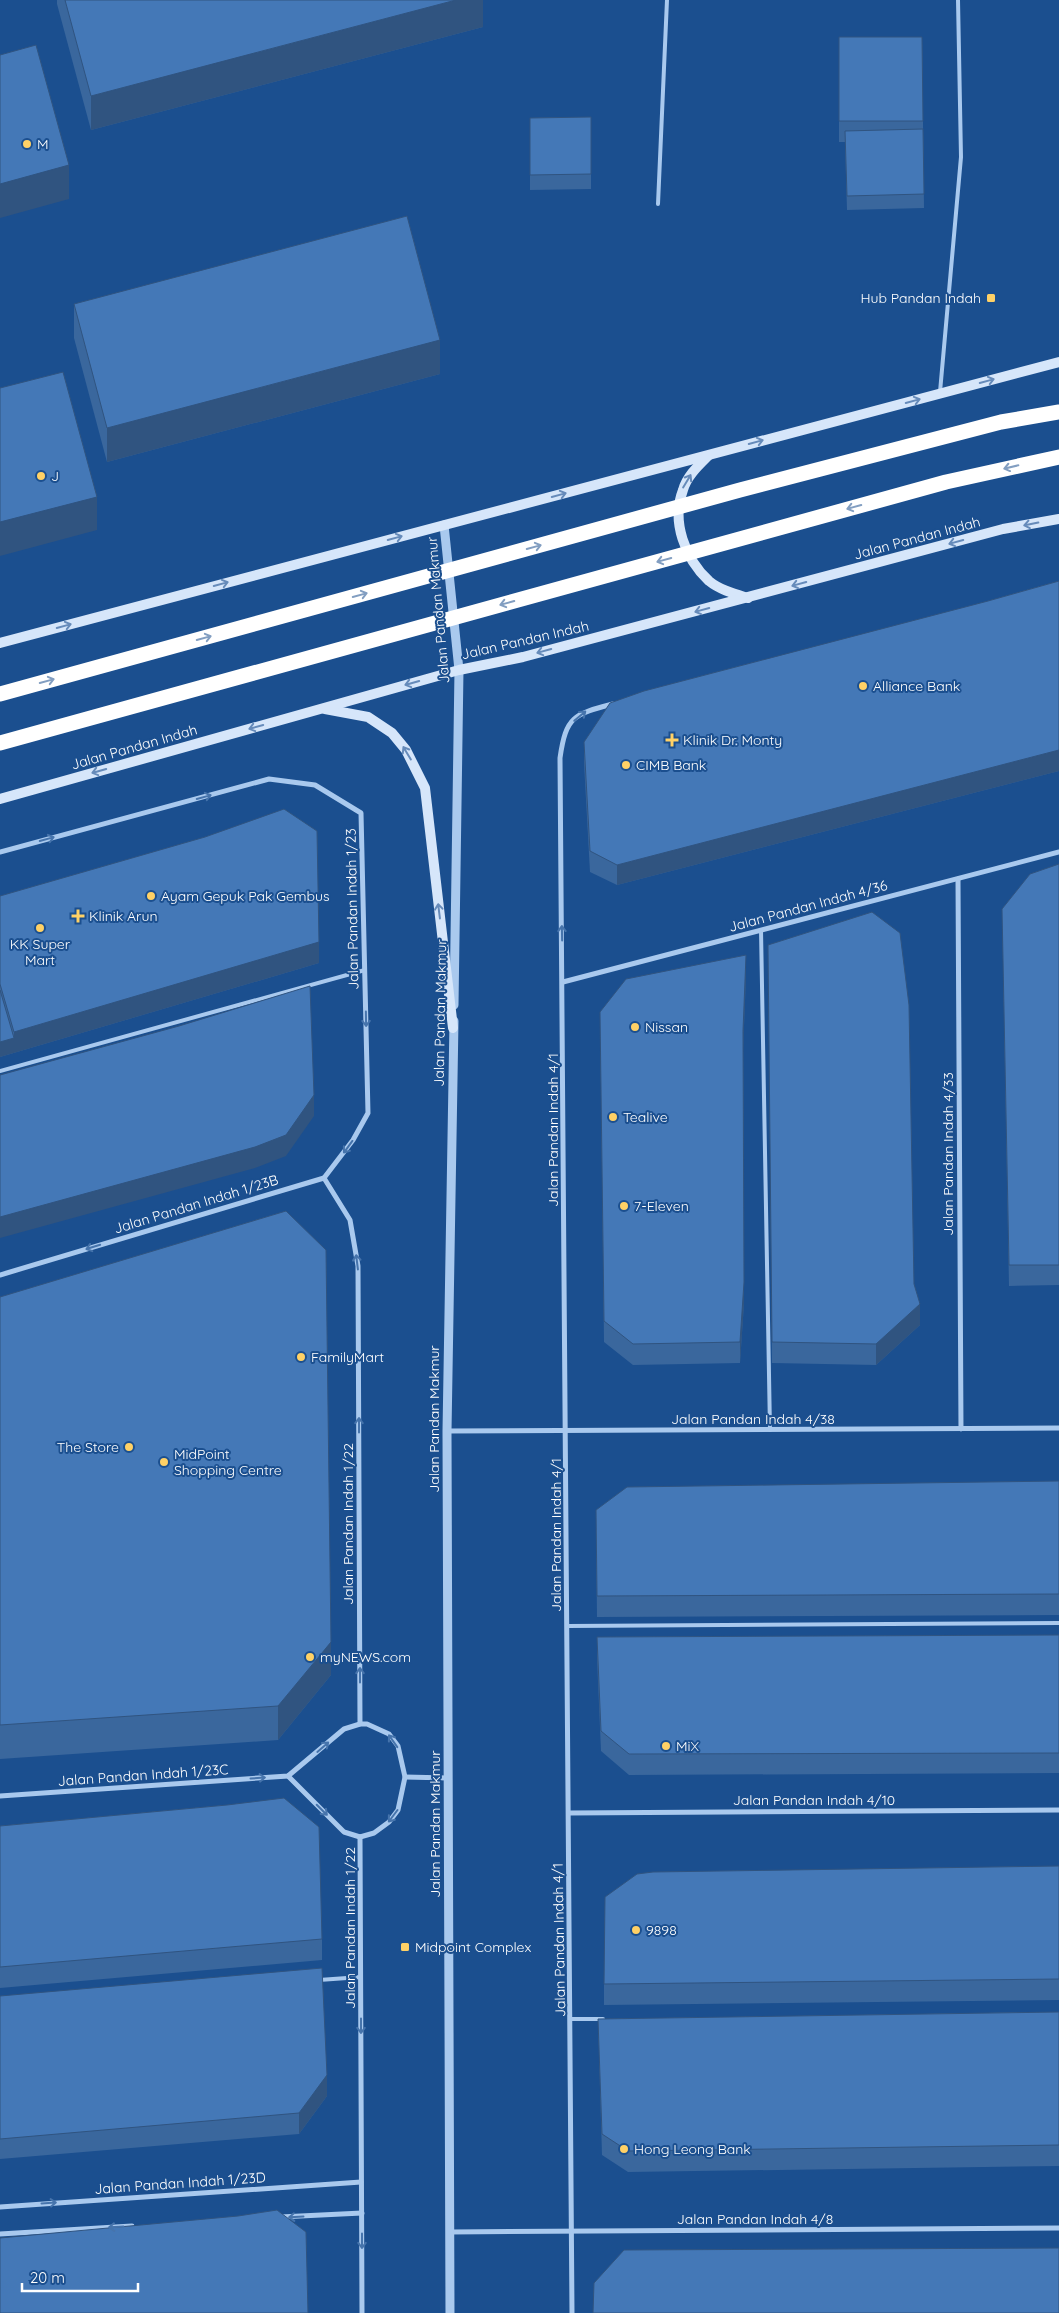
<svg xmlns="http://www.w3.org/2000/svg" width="1059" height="2313" font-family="Quicksand,sans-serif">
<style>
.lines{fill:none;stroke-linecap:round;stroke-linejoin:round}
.service{stroke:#a9c9ee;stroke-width:4}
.minor{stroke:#a9c9ee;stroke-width:5}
.tertiary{stroke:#a9c9ee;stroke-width:9}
.secondary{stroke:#d6e6fa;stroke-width:10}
.motorway-bridge{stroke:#fff;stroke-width:15}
.wall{fill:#3a679d}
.shaded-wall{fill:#305480}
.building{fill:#4478b7;stroke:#305480}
.oneway{stroke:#668bba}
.oneway2{stroke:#829ec1}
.oneway3{stroke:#4674ac}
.poi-dot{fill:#ffd166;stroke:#1b4f8f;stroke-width:2}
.labels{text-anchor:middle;stroke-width:4;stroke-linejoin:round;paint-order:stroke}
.poi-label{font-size:14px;fill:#fff;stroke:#1b4f8f;text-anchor:start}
.street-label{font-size:14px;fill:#fff;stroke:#1b4f8f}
</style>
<rect width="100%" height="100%" fill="#1b4f8f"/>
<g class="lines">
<g class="service">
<path d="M 658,204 L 667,0"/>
<path d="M 940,392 L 961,157 L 958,0"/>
<path d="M 761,930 L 770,1430"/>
<path d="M 0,1071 L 365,970"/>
<path d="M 567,1626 L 1059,1623"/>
<path d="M 319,1980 L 361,1977"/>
<path d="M 571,2019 L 603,2019"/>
</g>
<g class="minor">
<path d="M 0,852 L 269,779 L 315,785 L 361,813 L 368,1113 L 353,1140 L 324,1178 L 0,1275"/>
<path d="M 958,879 L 961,1429"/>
<path d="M 563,982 L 1059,852"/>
<path d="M 324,1178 L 350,1220 L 358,1266 L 360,1724"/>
<path d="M 447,1431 L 1059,1428"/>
<path d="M 288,1776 L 344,1832 L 360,1837"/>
<path d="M 405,1777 L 448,1778"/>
<path d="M 0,1796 L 288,1776 L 344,1729 L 360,1724 L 367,1724 L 389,1734 L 398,1746 L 405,1777 L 398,1810 L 389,1822 L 374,1833 L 360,1837"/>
<path d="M 569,1813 L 1059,1810"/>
<path d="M 360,1837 L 362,2313"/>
<path d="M 0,2207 L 361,2182"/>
<path d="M 280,2217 L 362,2213"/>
<path d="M 450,2232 L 1059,2228"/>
<path d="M 0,2234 L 132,2226"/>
<path d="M 572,2313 L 560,758 C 566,716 574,714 613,704"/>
</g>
<g class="tertiary">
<path d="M 444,525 L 459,670 L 454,1005"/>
<path d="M 450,2313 L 447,1431 L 454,1021"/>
</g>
<g class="secondary">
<path d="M 708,456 C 698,466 687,476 683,490 C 671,521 685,559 709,581 C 720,590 735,594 748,598"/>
<path d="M 0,643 L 1059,362"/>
<path d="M 325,709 L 368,717 L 392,733 L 406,750 L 425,788 L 453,1028"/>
<path d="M 0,799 L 459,670 L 523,657 L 1003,529 L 1059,519"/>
</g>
<g class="motorway-bridge">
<path d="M 0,694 L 740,490 L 1001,422 L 1059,412"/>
<path d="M 0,743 L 946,482 L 1059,457"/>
</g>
</g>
<g class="wall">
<path d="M 57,0 L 483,0 L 483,27 L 91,130 L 57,4 Z"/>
<path d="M 839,37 L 922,37 L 924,208 L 847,210 L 845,142 L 839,142 Z"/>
<path d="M 591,117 L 591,189 L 530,190 L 530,118 Z"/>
<path d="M 74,304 L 440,374 L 107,462 L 74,338 Z"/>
<path d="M 1059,581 L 1059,771 L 617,885 L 590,872 L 584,763 L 584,742 L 988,601 Z"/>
<path d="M 1059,864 L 1059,1285 L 1009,1286 L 1002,909 Z"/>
<path d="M 0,896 L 319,963 L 0,1057 Z"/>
<path d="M 768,945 L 914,1284 L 920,1325 L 876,1365 L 772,1363 Z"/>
<path d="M 746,976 L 743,1050 L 744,1303 L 740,1363 L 633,1365 L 604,1342 L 600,1012 Z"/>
<path d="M 0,1297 L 331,1675 L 278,1740 L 0,1759 Z"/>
<path d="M 1059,1481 L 1059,1615 L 597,1617 L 596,1530 Z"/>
<path d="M 1059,1635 L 1059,1773 L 629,1775 L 601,1751 L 597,1658 L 597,1637 Z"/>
<path d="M 227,1805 L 322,1939 L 322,1960 L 0,1988 L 0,1826 Z"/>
<path d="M 1059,1866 L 1059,2000 L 604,2005 L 604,1984 Z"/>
<path d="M 0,1996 L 327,2096 L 299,2134 L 0,2159 Z"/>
<path d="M 1059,2012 L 1059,2166 L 628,2172 L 602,2155 L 598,2019 Z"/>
</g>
<g class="shaded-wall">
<path d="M 456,0 L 483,0 L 483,27 L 91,130 L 91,96 Z"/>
<path d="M 69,165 L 69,199 L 0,218 L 0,184 Z"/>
<path d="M 440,340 L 440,374 L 107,462 L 107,428 Z"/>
<path d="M 97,497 L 97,530 L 0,556 L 0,522 Z"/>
<path d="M 1059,750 L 1059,771 L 617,885 L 617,865 Z"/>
<path d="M 319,942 L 319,963 L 0,1057 L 0,1042 L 14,1038 L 14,1032 Z"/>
<path d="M 746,955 L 746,976 L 743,1052 L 743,1031 Z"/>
<path d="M 314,1095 L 314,1116 L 286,1156 L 255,1168 L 0,1238 L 0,1217 Z"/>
<path d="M 744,1282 L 744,1303 L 740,1363 L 740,1342 Z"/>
<path d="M 920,1304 L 920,1325 L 876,1365 L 876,1344 Z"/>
<path d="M 331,1642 L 331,1675 L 278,1740 L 278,1706 Z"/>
<path d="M 327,2075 L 327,2096 L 299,2134 L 299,2113 Z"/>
</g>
<g class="building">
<path d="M 65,0 L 456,0 L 91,96 Z"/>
<path d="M 839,37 L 922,37 L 923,121 L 839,121 Z"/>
<path d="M 36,45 L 69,165 L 0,184 L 0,55 Z"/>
<path d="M 591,117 L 591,174 L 530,175 L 530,118 Z"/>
<path d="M 923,129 L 924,194 L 847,196 L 845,131 Z"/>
<path d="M 407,216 L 440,340 L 107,428 L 74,304 Z"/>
<path d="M 63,372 L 97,497 L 0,522 L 0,388 Z"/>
<path d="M 1059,581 L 1059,750 L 617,865 L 590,851 L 584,742 L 610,703 L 644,691 L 988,601 Z"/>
<path d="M 284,809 L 317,831 L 319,942 L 14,1032 L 0,984 L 0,896 L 205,837 Z"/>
<path d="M 1059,864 L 1059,1265 L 1009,1265 L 1002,909 L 1030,874 Z"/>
<path d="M 872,912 L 900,933 L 909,1005 L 914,1284 L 920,1304 L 876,1344 L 772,1342 L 768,945 Z"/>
<path d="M 746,955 L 743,1031 L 744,1282 L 740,1342 L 633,1344 L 604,1321 L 600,1012 L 626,979 Z"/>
<path d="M 310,986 L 314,1095 L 286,1135 L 255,1147 L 0,1217 L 0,1075 L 179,1026 Z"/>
<path d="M 0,990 L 14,1038 L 0,1042 Z"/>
<path d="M 286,1211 L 326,1250 L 331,1642 L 278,1706 L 0,1725 L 0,1297 Z"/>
<path d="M 1059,1481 L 1059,1594 L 597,1596 L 596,1510 L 627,1487 Z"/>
<path d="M 1059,1635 L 1059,1753 L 629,1754 L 601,1731 L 597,1637 Z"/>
<path d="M 284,1798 L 319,1827 L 322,1939 L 0,1967 L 0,1826 L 227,1805 Z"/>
<path d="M 1059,1866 L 1059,1979 L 604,1984 L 605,1897 L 637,1874 L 653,1872 Z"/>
<path d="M 322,1968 L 327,2075 L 299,2113 L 0,2139 L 0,1996 Z"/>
<path d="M 1059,2012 L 1059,2145 L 628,2151 L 602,2134 L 598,2019 Z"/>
<path d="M 277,2210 L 306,2232 L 308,2313 L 0,2313 L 0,2238 L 238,2216 Z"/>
<path d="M 1059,2248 L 1059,2313 L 593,2313 L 594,2283 L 624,2250 Z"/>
</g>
<defs><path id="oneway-shaft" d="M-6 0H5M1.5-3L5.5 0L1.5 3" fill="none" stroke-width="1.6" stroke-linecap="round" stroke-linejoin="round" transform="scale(1.25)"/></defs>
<g class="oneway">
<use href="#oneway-shaft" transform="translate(987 381) rotate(-15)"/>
<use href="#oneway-shaft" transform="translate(913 401) rotate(-15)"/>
<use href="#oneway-shaft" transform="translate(756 442) rotate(-15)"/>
<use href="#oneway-shaft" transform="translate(687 481) rotate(-59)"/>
<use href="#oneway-shaft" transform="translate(559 495) rotate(-15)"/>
<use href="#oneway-shaft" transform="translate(1031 524) rotate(169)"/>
<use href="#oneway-shaft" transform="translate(395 538) rotate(-15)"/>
<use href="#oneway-shaft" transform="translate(956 542) rotate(165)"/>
<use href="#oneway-shaft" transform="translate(221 584) rotate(-15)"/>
<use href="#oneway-shaft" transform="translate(799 584) rotate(165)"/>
<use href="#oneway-shaft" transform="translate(702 610) rotate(165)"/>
<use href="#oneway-shaft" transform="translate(64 626) rotate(-15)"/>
<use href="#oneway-shaft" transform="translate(544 651) rotate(165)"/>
<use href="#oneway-shaft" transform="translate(412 683) rotate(164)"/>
<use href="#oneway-shaft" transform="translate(256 727) rotate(164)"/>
<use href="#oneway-shaft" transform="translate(407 753) rotate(-121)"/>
<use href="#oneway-shaft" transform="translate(99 771) rotate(164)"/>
<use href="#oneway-shaft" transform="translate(439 911) rotate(-97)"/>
</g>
<g class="oneway2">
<use href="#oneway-shaft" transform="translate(1011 467) rotate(167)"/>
<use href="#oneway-shaft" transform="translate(854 507) rotate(165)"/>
<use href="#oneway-shaft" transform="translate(534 547) rotate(-15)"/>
<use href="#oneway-shaft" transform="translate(664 560) rotate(165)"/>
<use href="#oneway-shaft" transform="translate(360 595) rotate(-15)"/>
<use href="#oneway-shaft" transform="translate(507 603) rotate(165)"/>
<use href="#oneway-shaft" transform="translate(204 638) rotate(-15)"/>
<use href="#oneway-shaft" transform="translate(47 681) rotate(-15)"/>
</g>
<g class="oneway3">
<use href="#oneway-shaft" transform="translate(580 716) rotate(-40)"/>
<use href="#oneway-shaft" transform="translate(204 797) rotate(-15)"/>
<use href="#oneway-shaft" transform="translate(47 839) rotate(-15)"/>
<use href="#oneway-shaft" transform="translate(562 933) rotate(-91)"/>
<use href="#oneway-shaft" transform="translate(366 1019) rotate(89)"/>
<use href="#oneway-shaft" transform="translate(348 1147) rotate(126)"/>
<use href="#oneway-shaft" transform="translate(93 1247) rotate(163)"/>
<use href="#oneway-shaft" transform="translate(357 1262) rotate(-97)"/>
<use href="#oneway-shaft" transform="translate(359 1425) rotate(-90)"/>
<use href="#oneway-shaft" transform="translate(360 1675) rotate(-90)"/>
<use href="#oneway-shaft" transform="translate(393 1741) rotate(-125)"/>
<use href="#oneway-shaft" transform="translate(323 1747) rotate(-41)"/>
<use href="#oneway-shaft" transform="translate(258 1778) rotate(-4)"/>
<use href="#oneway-shaft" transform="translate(322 1810) rotate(45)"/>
<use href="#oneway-shaft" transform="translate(393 1816) rotate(127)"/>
<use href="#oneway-shaft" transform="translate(361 2026) rotate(90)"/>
<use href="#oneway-shaft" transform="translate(49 2203) rotate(-4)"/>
<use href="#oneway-shaft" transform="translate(296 2217) rotate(177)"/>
<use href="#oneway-shaft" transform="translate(116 2227) rotate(177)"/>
<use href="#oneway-shaft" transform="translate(362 2241) rotate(90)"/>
</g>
<g class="poi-dot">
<circle cx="27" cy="144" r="5"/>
<rect x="986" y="293" width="10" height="10" rx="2.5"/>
<circle cx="41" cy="476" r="5"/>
<circle cx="863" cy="686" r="5"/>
<path d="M669.5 732.5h5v5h5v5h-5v5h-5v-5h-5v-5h5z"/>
<circle cx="626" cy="765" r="5"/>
<circle cx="151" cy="896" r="5"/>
<path d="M75.5 908.5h5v5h5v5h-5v5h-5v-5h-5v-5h5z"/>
<circle cx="40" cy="928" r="5"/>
<circle cx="635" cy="1027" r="5"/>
<circle cx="613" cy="1117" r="5"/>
<circle cx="624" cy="1206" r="5"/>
<circle cx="301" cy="1357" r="5"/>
<circle cx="129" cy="1447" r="5"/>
<circle cx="164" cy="1462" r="5"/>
<circle cx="310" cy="1657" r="5"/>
<circle cx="666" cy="1746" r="5"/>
<circle cx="636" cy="1930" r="5"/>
<rect x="400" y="1942" width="10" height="10" rx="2.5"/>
<circle cx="624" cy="2149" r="5"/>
</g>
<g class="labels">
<g class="poi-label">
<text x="37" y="149">M</text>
<text x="981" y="303" text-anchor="end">Hub Pandan Indah</text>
<text x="51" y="481">J</text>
<text x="873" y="691">Alliance Bank</text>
<text x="683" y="745">Klinik Dr. Monty</text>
<text x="636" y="770">CIMB Bank</text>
<text x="161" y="901">Ayam Gepuk Pak Gembus</text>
<text x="89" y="921">Klinik Arun</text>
<text x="40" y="949" text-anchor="middle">KK Super<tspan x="40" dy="16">Mart</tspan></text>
<text x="645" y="1032">Nissan</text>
<text x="623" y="1122">Tealive</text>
<text x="634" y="1211">7-Eleven</text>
<text x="311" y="1362">FamilyMart</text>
<text x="119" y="1452" text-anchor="end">The Store</text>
<text x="174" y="1459">MidPoint<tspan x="174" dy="16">Shopping Centre</tspan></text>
<text x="320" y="1662">myNEWS.com</text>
<text x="676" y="1751">MiX</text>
<text x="646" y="1935">9898</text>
<text x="415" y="1952">Midpoint Complex</text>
<text x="634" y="2154">Hong Leong Bank</text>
</g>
<g class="street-label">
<text transform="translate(917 538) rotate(-15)" y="5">Jalan Pandan Indah</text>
<text transform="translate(438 610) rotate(-95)" y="5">Jalan Pandan Makmur</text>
<text transform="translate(525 640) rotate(-13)" y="5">Jalan Pandan Indah</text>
<text transform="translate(134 747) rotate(-16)" y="5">Jalan Pandan Indah</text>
<text transform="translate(808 906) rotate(-15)" y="5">Jalan Pandan Indah 4/36</text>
<text transform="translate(352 909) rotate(-91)" y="5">Jalan Pandan Indah 1/23</text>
<text transform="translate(440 1013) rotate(-89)" y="5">Jalan Pandan Makmur</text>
<text transform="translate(553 1130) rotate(-90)" y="5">Jalan Pandan Indah 4/1</text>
<text transform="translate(948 1154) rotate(-90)" y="5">Jalan Pandan Indah 4/33</text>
<text transform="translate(196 1204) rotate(-17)" y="5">Jalan Pandan Indah 1/23B</text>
<text transform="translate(434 1419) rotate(-90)" y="5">Jalan Pandan Makmur</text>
<text x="753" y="1424">Jalan Pandan Indah 4/38</text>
<text transform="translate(348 1524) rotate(-90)" y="5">Jalan Pandan Indah 1/22</text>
<text transform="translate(556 1535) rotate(-90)" y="5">Jalan Pandan Indah 4/1</text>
<text transform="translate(143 1775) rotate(-4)" y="5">Jalan Pandan Indah 1/23C</text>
<text x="814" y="1805">Jalan Pandan Indah 4/10</text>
<text transform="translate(435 1824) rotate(-90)" y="5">Jalan Pandan Makmur</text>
<text transform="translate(350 1928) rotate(-90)" y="5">Jalan Pandan Indah 1/22</text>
<text transform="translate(559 1940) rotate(-91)" y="5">Jalan Pandan Indah 4/1</text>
<text transform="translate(180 2183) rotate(-4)" y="5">Jalan Pandan Indah 1/23D</text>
<text x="755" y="2224">Jalan Pandan Indah 4/8</text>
</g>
</g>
<path d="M22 2283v8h116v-8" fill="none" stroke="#ffffff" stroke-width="2.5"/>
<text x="30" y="2283" font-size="15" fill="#ffffff" stroke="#1b4f8f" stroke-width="4" paint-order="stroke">20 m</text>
</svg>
